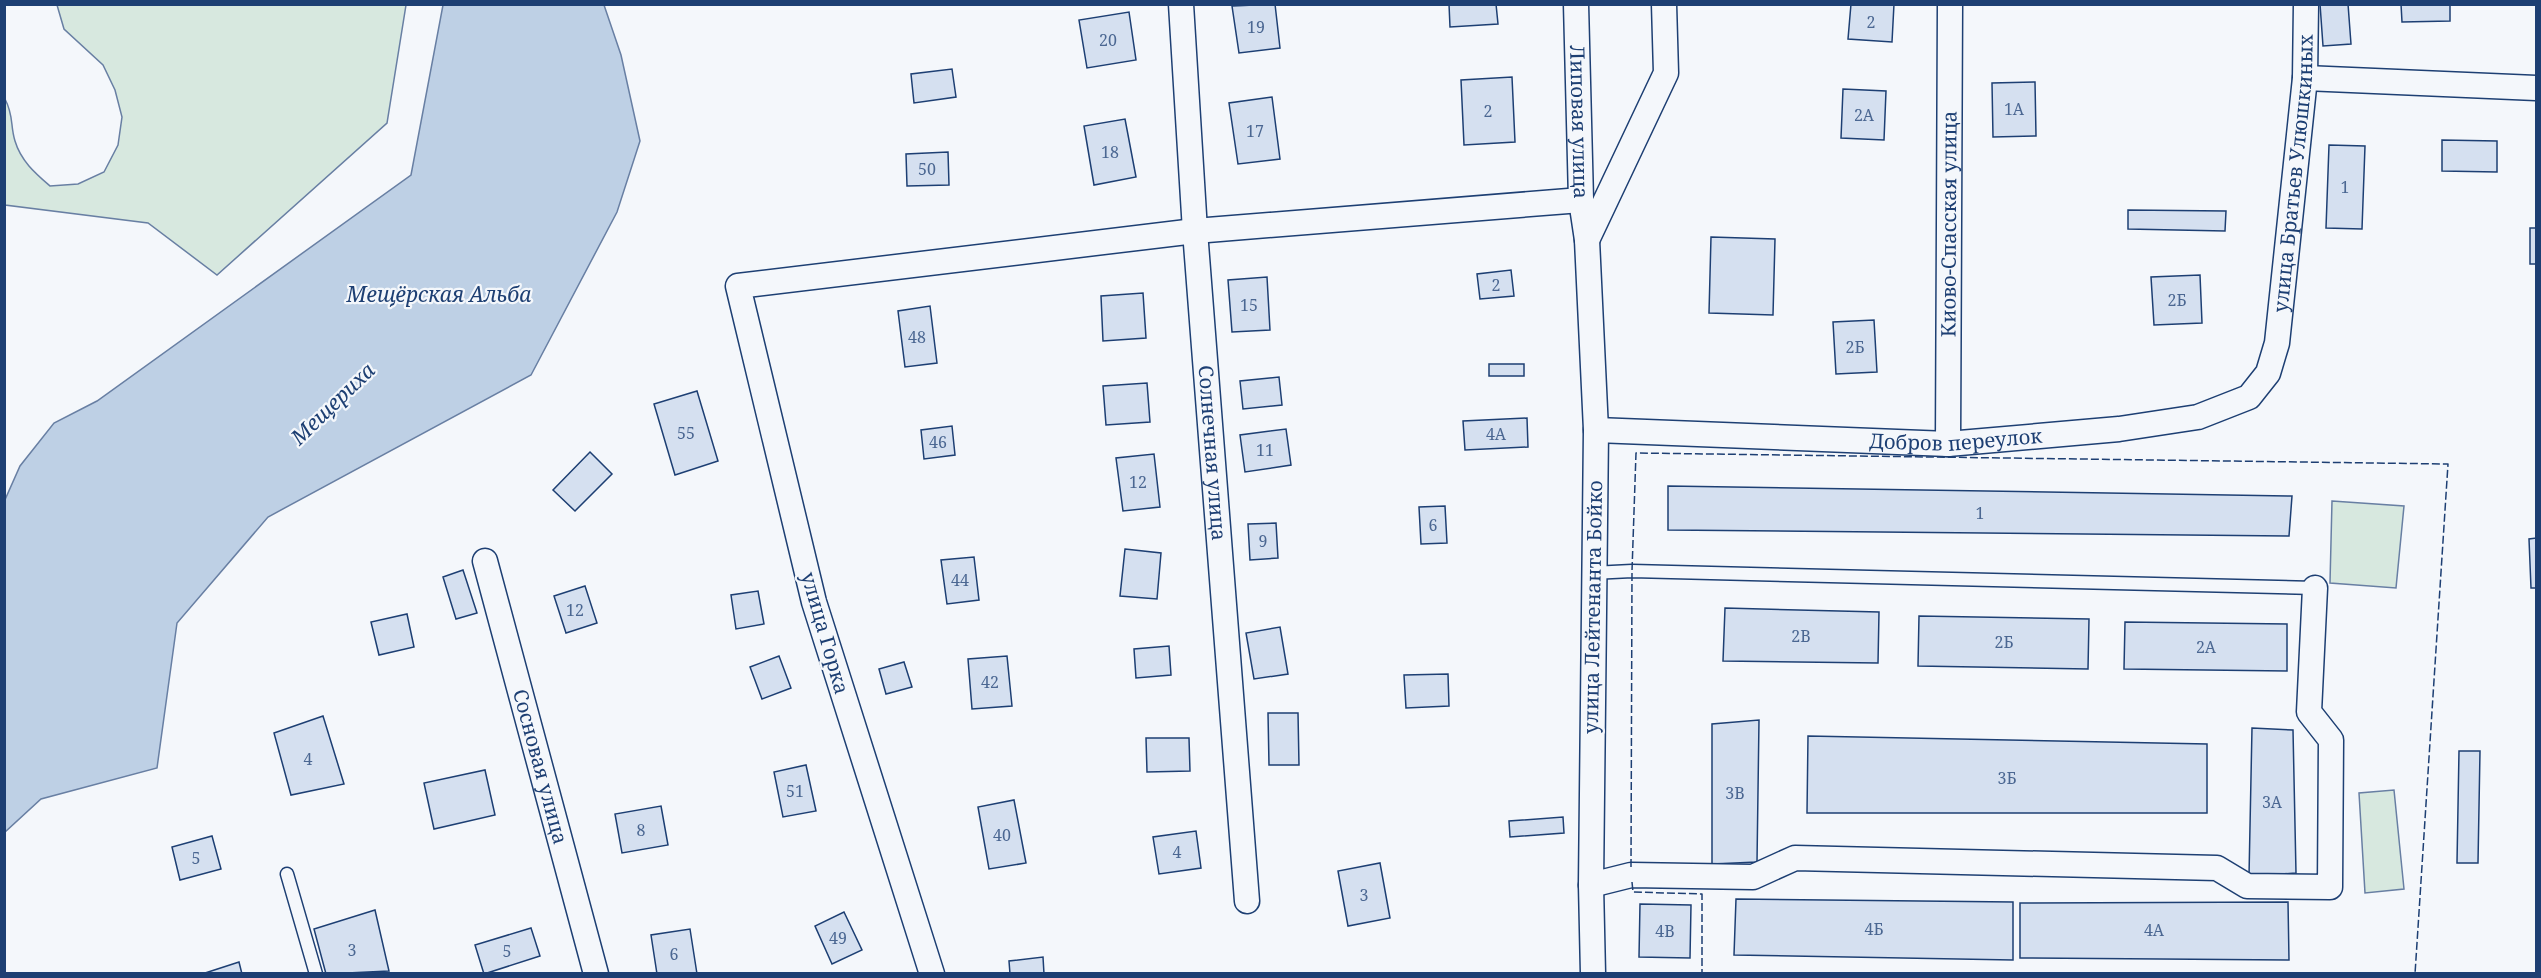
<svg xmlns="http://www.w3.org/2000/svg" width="2541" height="978" font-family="'Noto Serif',serif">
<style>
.green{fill:#d7e8df;stroke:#687fa3;stroke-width:1.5}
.water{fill:#bed0e5;stroke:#687fa3;stroke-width:1.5}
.building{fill:#d5e0f0;stroke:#1d3f73;stroke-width:1.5}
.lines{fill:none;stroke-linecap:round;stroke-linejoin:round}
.service-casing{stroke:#1d3f73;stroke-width:15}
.minor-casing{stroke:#1d3f73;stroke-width:27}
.service{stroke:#f4f7fb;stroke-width:12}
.minor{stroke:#f4f7fb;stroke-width:24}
.fence{stroke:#1d3f73;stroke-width:1.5;stroke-dasharray:8 3;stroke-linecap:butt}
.labels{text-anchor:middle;stroke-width:4.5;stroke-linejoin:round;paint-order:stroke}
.number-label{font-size:16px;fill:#4b6792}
.street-label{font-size:20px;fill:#1d3f73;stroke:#f4f7fb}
.water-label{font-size:21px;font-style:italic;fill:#1d3f73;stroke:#f4f7fb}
</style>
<rect width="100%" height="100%" fill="#f4f7fb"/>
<g class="green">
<path d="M 57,5 L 406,5 L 387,123 L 217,275 L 148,223 L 5,205 L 5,99 C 14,116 10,125 15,141 C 21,161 35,173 50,186 L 78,184 L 104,172 L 118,145 L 122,117 L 115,90 L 103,65 L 64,29 Z"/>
<path d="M 2332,501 L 2404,506 L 2396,588 L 2330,583 Z"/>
<path d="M 2394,790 L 2404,889 L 2365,893 L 2359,793 Z"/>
</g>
<path class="water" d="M 443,5 L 604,5 L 621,55 L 640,141 L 617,212 L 531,375 L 268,517 L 177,623 L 157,768 L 41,799 L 5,832 L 4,502 L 20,466 L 54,423 L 97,401 L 411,175 Z"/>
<g class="building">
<path d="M 1275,4 L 1280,48 L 1239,53 L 1232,6 Z"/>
<path d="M 1449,4 L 1496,4 L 1498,24 L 1450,27 Z"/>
<path d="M 1851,4 L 1894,4 L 1892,42 L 1848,39 Z"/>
<path d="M 2320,4 L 2348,4 L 2351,44 L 2323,46 Z"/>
<path d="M 2401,4 L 2450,4 L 2450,21 L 2402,22 Z"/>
<path d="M 1129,12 L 1136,60 L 1087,68 L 1079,20 Z"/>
<path d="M 952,69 L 956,97 L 914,103 L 911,74 Z"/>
<path d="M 1512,77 L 1515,142 L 1464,145 L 1461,80 Z"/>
<path d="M 2035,82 L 2036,136 L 1993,137 L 1992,83 Z"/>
<path d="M 1843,89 L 1886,91 L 1884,140 L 1841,138 Z"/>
<path d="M 1272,97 L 1280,159 L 1238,164 L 1229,103 Z"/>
<path d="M 1125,119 L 1136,177 L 1094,185 L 1084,126 Z"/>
<path d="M 2442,140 L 2497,141 L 2497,172 L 2442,171 Z"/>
<path d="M 2329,145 L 2365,146 L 2362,229 L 2326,228 Z"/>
<path d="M 948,152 L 949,185 L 907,186 L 906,154 Z"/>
<path d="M 2128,210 L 2226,211 L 2225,231 L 2128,229 Z"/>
<rect x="2530" y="228" width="6" height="36"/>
<path d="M 1711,237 L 1775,239 L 1773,315 L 1709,313 Z"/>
<path d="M 1511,270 L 1514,296 L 1480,299 L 1477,274 Z"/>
<path d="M 2200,275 L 2202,323 L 2154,325 L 2151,277 Z"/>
<path d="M 1267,277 L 1270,330 L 1232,332 L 1228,280 Z"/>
<path d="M 1143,293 L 1146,338 L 1103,341 L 1101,296 Z"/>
<path d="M 930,306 L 937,363 L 905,367 L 898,311 Z"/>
<path d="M 1874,320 L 1877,372 L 1836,374 L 1833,322 Z"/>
<rect x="1489" y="364" width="35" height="12"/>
<path d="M 1279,377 L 1282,405 L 1243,409 L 1240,381 Z"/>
<path d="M 1147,383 L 1150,422 L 1106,425 L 1103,386 Z"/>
<path d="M 697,391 L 718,461 L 675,475 L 654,404 Z"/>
<path d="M 1527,418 L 1528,447 L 1465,450 L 1463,421 Z"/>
<path d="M 952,426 L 955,455 L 924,459 L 921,430 Z"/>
<path d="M 1286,429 L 1291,465 L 1245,472 L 1240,435 Z"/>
<path d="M 590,452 L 612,474 L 575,511 L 553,490 Z"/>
<path d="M 1154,454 L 1160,507 L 1123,511 L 1116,458 Z"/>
<path d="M 1668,486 L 2292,496 L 2289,536 L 1668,530 Z"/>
<path d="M 1445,506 L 1447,543 L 1421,544 L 1419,507 Z"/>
<path d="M 1276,523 L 1278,558 L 1250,560 L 1248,524 Z"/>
<path d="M 2536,538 L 2536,588 L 2531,588 L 2529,539 Z"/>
<path d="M 1125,549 L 1161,553 L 1157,599 L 1120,596 Z"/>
<path d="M 974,557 L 979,600 L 947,604 L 941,560 Z"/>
<path d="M 463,570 L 477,613 L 456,619 L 443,577 Z"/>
<path d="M 585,586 L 597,623 L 566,633 L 554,596 Z"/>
<path d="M 758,591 L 764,624 L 736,629 L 731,595 Z"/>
<path d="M 1725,608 L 1879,612 L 1878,663 L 1723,661 Z"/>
<path d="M 407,614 L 414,647 L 379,655 L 371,622 Z"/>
<path d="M 1919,616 L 2089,619 L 2088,669 L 1918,666 Z"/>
<path d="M 2125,622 L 2287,624 L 2287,671 L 2124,669 Z"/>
<path d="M 1280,627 L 1288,674 L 1254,679 L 1246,633 Z"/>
<path d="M 1169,646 L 1171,675 L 1136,678 L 1134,649 Z"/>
<path d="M 779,656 L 791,688 L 762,699 L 750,667 Z"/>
<path d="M 1007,656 L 1012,706 L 972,709 L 968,659 Z"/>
<path d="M 904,662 L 912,687 L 886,694 L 879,669 Z"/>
<path d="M 1448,674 L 1449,706 L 1406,708 L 1404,675 Z"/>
<path d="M 1268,713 L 1298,713 L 1299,765 L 1269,765 Z"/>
<path d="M 323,716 L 344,784 L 291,795 L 274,733 Z"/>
<path d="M 1759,720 L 1757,862 L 1712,864 L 1712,724 Z"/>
<path d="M 2252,728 L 2293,730 L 2296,873 L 2249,876 Z"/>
<path d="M 1808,736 L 2207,744 L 2207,813 L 1807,813 Z"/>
<path d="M 1146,738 L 1189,738 L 1190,771 L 1147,772 Z"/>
<path d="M 2459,751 L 2480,751 L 2478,863 L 2457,863 Z"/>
<path d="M 806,765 L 816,811 L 783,817 L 774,772 Z"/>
<path d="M 485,770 L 495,815 L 434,829 L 424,783 Z"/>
<path d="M 1014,800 L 1026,863 L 989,869 L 978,807 Z"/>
<path d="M 661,806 L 668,845 L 622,853 L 615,814 Z"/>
<path d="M 1563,817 L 1564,833 L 1510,837 L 1509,821 Z"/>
<path d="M 1196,831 L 1201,868 L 1159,874 L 1153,837 Z"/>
<path d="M 212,836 L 221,869 L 180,880 L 172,847 Z"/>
<path d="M 1380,863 L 1390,918 L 1348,926 L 1338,871 Z"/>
<path d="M 1736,899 L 2013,902 L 2013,960 L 1734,955 Z"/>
<path d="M 2288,902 L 2289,960 L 2020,958 L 2020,903 Z"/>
<path d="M 1640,904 L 1691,905 L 1690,958 L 1639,957 Z"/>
<path d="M 375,910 L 389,971 L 326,974 L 314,929 Z"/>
<path d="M 844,912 L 862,950 L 832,964 L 815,926 Z"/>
<path d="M 531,928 L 540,956 L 484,974 L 475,945 Z"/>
<path d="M 690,929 L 697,974 L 657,974 L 651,935 Z"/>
<path d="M 1043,957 L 1044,974 L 1010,974 L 1009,961 Z"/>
<path d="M 239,962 L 242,974 L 202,974 Z"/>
</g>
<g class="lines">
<g class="service-casing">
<g id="service">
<path d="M 1592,573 L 1632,571 L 2315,588"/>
<path d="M 287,874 L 316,974"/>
</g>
</g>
<g class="minor-casing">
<g id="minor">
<path id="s1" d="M 1181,4 L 1195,231 L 1247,901"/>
<path id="s2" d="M 1576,4 L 1581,200 L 1587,240 L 1596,430 L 1591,885 L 1593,974"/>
<path d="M 2305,78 L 2536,88"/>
<path d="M 1587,240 L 1666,73 L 1664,4"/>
<path id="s3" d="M 1596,430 L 1948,444 L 2119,429 L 2198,417 L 2249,397 L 2268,373 L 2277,343 L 2305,78 L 2306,4"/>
<path id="s4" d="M 1948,444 L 1950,4"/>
<path id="s5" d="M 485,561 L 596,974"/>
<path d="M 1591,885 L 1631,875 L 1753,877 L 1795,858 L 2217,868 L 2247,886 L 2330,887 L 2331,740 L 2309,712 L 2315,588"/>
<path d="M 932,974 L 814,602 L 738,286 L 1195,231 L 1581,200"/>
</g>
</g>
<use href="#service" class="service"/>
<use href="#minor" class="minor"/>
<g class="fence">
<path d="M 1631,867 L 1632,571 L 1636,453 L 2448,464 L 2415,974"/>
<path d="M 1632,882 L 1633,892 L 1702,894 L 1702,974"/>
</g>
</g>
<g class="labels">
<g class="number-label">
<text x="1871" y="28">2</text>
<text x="1256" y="33">19</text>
<text x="1108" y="46">20</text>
<text x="2014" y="115">1А</text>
<text x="1488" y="117">2</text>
<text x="1864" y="121">2А</text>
<text x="1255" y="137">17</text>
<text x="1110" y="158">18</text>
<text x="927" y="175">50</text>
<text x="2345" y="193">1</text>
<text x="1496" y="291">2</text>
<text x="2177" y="306">2Б</text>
<text x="1249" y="311">15</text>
<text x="917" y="343">48</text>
<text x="1855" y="353">2Б</text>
<text x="686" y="439">55</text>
<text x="1496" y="440">4А</text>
<text x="938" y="448">46</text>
<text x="1265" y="456">11</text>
<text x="1138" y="488">12</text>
<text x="1980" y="519">1</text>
<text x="1433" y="531">6</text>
<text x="1263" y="547">9</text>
<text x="960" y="586">44</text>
<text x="575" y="616">12</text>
<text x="1801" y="642">2В</text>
<text x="2004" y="648">2Б</text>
<text x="2206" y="653">2А</text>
<text x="990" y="688">42</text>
<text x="308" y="765">4</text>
<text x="2007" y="784">3Б</text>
<text x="795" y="797">51</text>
<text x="1735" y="799">3В</text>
<text x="2272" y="808">3А</text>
<text x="641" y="836">8</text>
<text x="1002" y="841">40</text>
<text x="1177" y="858">4</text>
<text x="196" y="864">5</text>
<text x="1364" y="901">3</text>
<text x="1874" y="935">4Б</text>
<text x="2154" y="936">4А</text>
<text x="1665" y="937">4В</text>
<text x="838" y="944">49</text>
<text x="352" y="956">3</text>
<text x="507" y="957">5</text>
<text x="674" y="960">6</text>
</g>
<g class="street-label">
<text dy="7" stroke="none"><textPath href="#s2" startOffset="118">Липовая улица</textPath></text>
<text dy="7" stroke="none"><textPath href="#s3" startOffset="891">улица Братьев Улюшкиных</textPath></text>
<text dy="7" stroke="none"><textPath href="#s4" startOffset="220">Киово-Спасская улица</textPath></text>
<text dy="7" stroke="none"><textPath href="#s3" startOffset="360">Добров переулок</textPath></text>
<text dy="7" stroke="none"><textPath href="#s1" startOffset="450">Солнечная улица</textPath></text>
<text transform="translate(1593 607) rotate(-89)" y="7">улица Лейтенанта Бойко</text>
<text transform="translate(825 633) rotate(74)" y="7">улица Горка</text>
<text dy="7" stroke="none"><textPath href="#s5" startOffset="213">Сосновая улица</textPath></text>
</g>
<g class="water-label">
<text x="439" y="302">Мещёрская Альба</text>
<text transform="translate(333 404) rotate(-44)" y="7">Мещериха</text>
</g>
</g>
<rect width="2541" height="978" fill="none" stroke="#1d3f73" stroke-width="12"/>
</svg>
